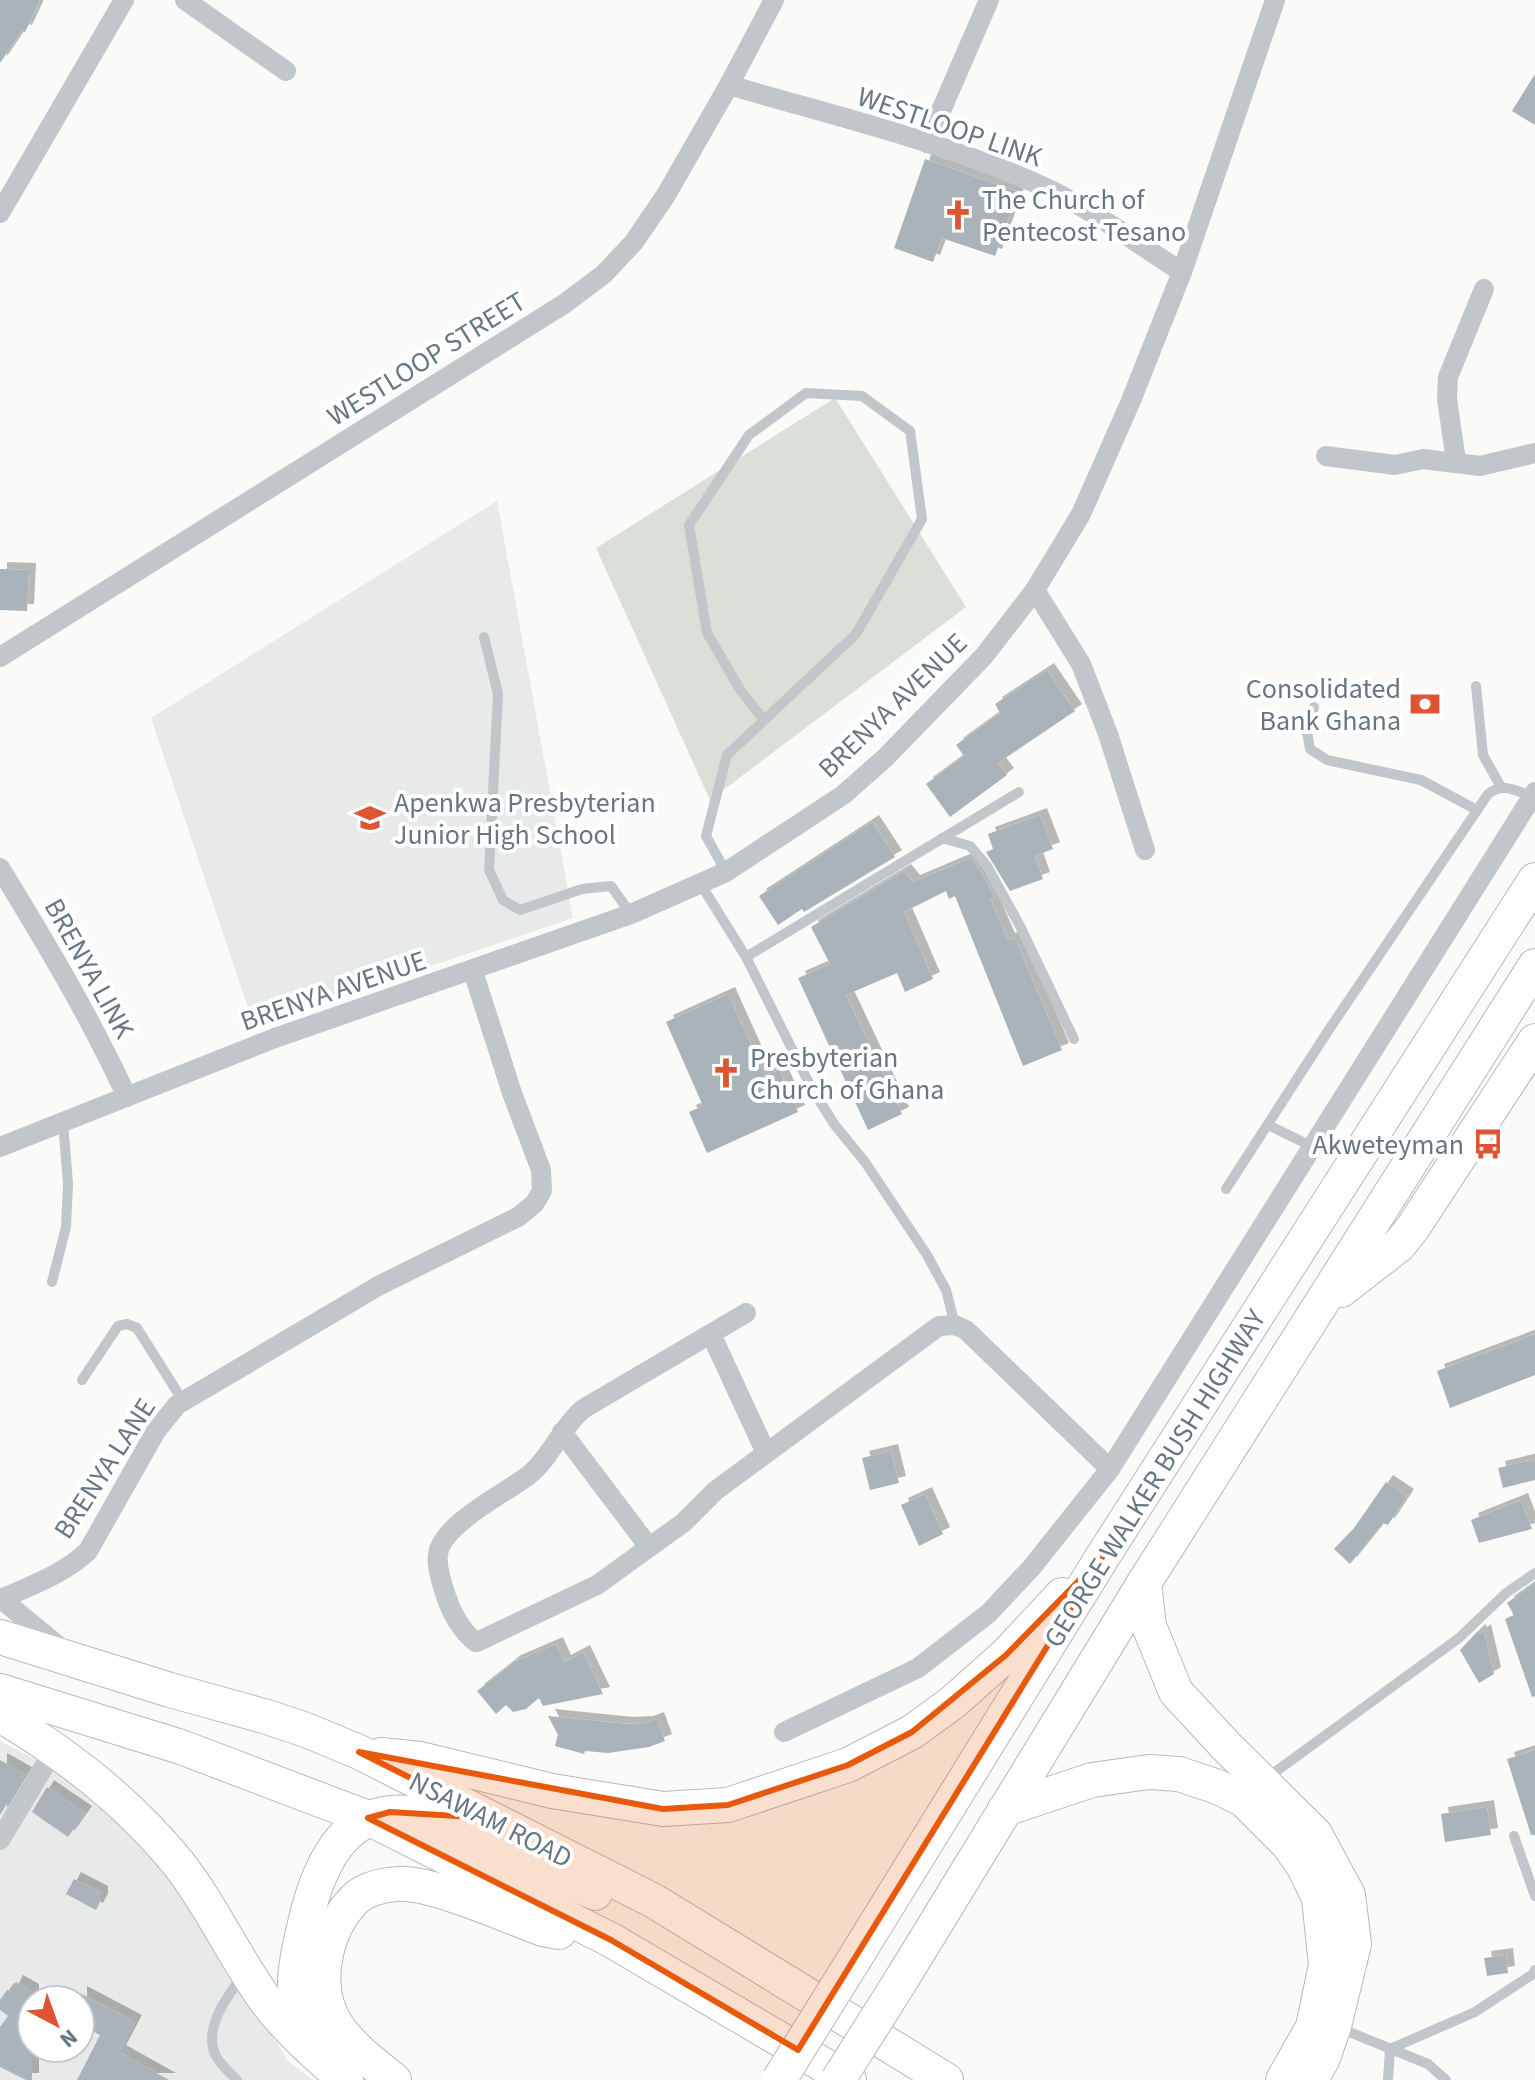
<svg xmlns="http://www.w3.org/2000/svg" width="1535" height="2080" font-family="'Source Sans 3',sans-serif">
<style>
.built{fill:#e8e9e9;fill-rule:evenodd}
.green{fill:#dadfd7}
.building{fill:#aab3b9;filter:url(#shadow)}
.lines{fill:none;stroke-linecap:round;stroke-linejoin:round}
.trunk-casing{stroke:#b5b9bd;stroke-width:36}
.service{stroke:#c1c6ca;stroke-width:10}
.minor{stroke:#c1c6ca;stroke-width:20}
.trunk{stroke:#fff;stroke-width:34}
.trunk-bridge-casing{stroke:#b5b9bd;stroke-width:36;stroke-linecap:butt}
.trunk-bridge{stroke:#fff;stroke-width:34}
.marked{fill:#e8590c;fill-opacity:0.2;stroke:#e8590c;stroke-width:6;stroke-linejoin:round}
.labels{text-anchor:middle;stroke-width:8;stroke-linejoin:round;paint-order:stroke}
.street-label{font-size:28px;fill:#667782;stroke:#fff}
.poi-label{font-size:28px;fill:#667782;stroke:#fff;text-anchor:start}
</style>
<defs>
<filter id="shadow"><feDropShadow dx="7" dy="-7" stdDeviation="0" flood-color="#0004"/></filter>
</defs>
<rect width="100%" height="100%" fill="#fafaf8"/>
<g class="built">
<path d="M 497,501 L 573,918 L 254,1026 L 151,718 Z"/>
<path d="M 0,1741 L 47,1765 L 139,1838 L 181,1888 L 288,2061 L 313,2080 L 0,2080 ZM 32,2000 L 80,2000 L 80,2048 L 32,2048 Z"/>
</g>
<path class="green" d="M 835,398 L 966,607 L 710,800 L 596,548 Z"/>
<g class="building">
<path d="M 0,0 L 40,0 L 25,32 L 22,31 L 0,63 Z"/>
<path d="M 1535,74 L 1535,125 L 1512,111 Z"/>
<path d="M 925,159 L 1018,192 L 995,256 L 942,238 L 933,262 L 894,248 Z"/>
<path d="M 0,569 L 29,570 L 27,611 L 0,610 Z"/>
<path d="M 1047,670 L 1075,711 L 998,763 L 1007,775 L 950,817 L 926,784 L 964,756 L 956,745 L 1000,713 L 995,704 Z"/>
<path d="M 1040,815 L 1053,849 L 1035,856 L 1043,879 L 1010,891 L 986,852 L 993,849 L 988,834 Z"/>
<path d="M 872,822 L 895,857 L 804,912 L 802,909 L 778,925 L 759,896 Z"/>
<path d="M 970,858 L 980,871 L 995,897 L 990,899 L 1008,940 L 1015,938 L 1062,1050 L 1023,1066 L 955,896 L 949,899 L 946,891 L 904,912 L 933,979 L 905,992 L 897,973 L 846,995 L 902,1114 L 868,1130 L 798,978 L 830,964 L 811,927 L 904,871 L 913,882 Z"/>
<path d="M 728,994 L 765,1076 L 779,1070 L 798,1112 L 707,1153 L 689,1112 L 703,1106 L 666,1022 Z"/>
<path d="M 1535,1334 L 1535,1375 L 1450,1408 L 1437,1371 Z"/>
<path d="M 891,1451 L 899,1483 L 870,1490 L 862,1458 Z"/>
<path d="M 1535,1459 L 1535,1480 L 1503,1488 L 1498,1468 Z"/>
<path d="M 1386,1482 L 1407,1496 L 1388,1525 L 1383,1523 L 1350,1564 L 1334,1549 L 1354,1528 Z"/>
<path d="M 925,1494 L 943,1534 L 919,1546 L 901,1505 Z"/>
<path d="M 1521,1500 L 1532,1529 L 1479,1543 L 1471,1520 Z"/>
<path d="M 1535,1583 L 1535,1696 L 1532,1697 L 1505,1619 L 1514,1615 L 1507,1603 Z"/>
<path d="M 1478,1631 L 1480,1634 L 1484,1631 L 1494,1674 L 1479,1683 L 1460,1650 Z"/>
<path d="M 556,1644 L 564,1662 L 583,1652 L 603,1694 L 543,1706 L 539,1698 L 526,1709 L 513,1712 L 506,1705 L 496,1714 L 477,1691 L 514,1662 Z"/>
<path d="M 548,1716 L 626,1724 L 646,1723 L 657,1719 L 665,1741 L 649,1747 L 608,1753 L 585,1751 L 584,1754 L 555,1746 L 558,1735 Z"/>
<path d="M 1535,1750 L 1535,1835 L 1531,1835 L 1507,1759 Z"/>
<path d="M 0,1760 L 25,1774 L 0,1815 Z"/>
<path d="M 47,1787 L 85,1813 L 68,1837 L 32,1812 Z"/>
<path d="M 1487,1807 L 1491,1835 L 1445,1842 L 1441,1814 Z"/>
<path d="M 74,1879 L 101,1893 L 101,1900 L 96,1910 L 66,1894 Z"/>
<path d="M 1506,1955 L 1508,1973 L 1487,1976 L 1484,1958 Z"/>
<path d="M 16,1982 L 32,1991 L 32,2080 L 26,2080 L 0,2067 L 0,2027 L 8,2016 L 0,2010 L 0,2000 L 7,1990 L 11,1992 Z"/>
<path d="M 80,1993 L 135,2022 L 119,2052 L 169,2080 L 77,2080 L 100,2035 L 80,2025 Z"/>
</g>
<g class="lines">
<g class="trunk-casing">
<g id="trunk">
<path d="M 1341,1290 L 1399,1245 L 1412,1229 L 1535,1041"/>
<path d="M 1144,1583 L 1149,1626 L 1176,1692 L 1226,1746 L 1315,1834 L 1348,1895 L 1354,1944 L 1334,2026 L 1323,2058 L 1311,2080"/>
<path d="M 0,1637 L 170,1690 L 267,1717 L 306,1730 L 359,1752 L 654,1901 L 946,2080"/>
<path d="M 0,1691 L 181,1747 L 368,1818 L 611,1940 L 849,2080"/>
<path d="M 0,1715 C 67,1754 128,1802 178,1863 C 211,1905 233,1954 264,1998 C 283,2025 320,2059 346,2080"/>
<path d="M 381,1755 L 420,1759 L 552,1791 L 663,1809 L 728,1805 L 848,1765 L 912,1732 L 952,1703 L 1006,1655 L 1062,1595"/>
<path d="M 1005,1809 L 1092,1780 L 1149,1772 L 1179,1774 L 1218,1787 L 1244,1800 L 1288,1844 L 1304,1867 L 1319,1898 L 1326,1965 L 1313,2027 L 1283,2080"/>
<path d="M 858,1953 L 1103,1556 L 1535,880"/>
<path d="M 903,1977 L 1144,1583 L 1535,966"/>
<path d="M 312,2048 C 306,2028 295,2003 295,1983 C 295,1964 300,1945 304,1928 C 316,1872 341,1807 409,1813 L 595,1893"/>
<path d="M 394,2080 C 374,2064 351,2047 337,2026 C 312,1988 324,1932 353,1901 C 364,1889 383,1885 398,1884 C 429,1881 510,1917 543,1929 L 559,1932"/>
</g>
</g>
<g class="service">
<path d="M 484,637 L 498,694 L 489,870 L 503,900 L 520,910 L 582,889 L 611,886 L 631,914"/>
<path d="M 1476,686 L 1483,755 L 1501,787"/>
<path d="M 1314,707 L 1307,732 L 1310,749 L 1327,760 L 1421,780 L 1477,810"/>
<path d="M 942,838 L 970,846 L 987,866 L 1020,926 L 1074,1039"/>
<path d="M 726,872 L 706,836 L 727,755 L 856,634 L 922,519 L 910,431 L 862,396 L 806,393 L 749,435 L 689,525 L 707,633 L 741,691 L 764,720"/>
<path d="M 700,883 L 746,957 L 811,1087 L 834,1124 L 865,1162 L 927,1255 L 946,1290 L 955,1325"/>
<path d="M 746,957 L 1019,792"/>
<path d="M 1268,1125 L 1311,1146"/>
<path d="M 1226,1189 L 1328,1031 L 1488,794 C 1504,782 1515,791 1532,796"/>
<path d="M 52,1282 L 66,1227 L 68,1184 L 63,1122"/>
<path d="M 82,1380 L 118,1326 L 127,1324 L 137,1328 L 183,1401"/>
<path d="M 1267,1778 L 1459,1638 L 1506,1593 L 1535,1573"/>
<path d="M 1514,1836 L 1535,1896"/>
<path d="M 1337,2027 L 1428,2064 L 1446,2080"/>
<path d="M 237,2080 C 230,2073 220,2064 216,2056 C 202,2028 228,1996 243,1975"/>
<path d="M 1388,2080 L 1390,2049 L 1475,2012 L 1533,1974 L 1535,1970"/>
</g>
<g class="minor">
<path d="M 185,0 L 286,71"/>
<path d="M 729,85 C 834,116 942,141 1042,186 C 1091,208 1136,243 1182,272"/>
<path d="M 927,143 L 989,0"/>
<path d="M 0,213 L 124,0"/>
<path d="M 1326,456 L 1395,465 L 1423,459 L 1480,466 L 1535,453"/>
<path d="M 1456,461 L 1447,399 L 1448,377 L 1484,289"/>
<path d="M 1035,590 L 1081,664 L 1108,734 L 1145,850"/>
<path d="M 0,657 L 564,304 L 604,274 L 634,242 L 666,195 L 729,85 L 774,0"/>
<path d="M 0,868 C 46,943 90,1017 127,1097"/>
<path d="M 0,1147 L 275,1038 L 631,914 L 726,872 L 843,795 L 885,758 L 984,656 L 1035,590 L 1081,514 L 1130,403 L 1182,272 L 1275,0"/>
<path d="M 746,1313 L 583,1409 C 561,1428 551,1457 529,1475 C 506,1493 442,1524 438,1554 C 436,1567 442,1584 446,1596 C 451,1612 462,1632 476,1642 L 479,1641 L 597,1585 L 683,1523 L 715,1491 L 939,1326 L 955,1325 L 966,1330 L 1110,1469"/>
<path d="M 711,1334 L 766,1453"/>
<path d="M 562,1432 L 649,1547"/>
<path d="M 0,1598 L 61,1648"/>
<path d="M 1,1599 C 32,1585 64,1574 88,1551 L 156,1431 L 177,1405 L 380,1285 L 518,1217 L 534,1204 L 542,1191 L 541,1170 L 512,1093 L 473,971"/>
<path d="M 784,1732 L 918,1668 L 989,1613 L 1032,1567 L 1110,1469 L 1535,792"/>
<path d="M 0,1840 L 54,1750"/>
</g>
<use href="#trunk" class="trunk"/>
<g class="trunk-bridge-casing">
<g id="trunk-bridge">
<path d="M 779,2080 L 858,1953"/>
<path d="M 838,2080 L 903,1977"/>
</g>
</g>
<use href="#trunk-bridge" class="trunk-bridge"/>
</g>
<path class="marked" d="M 1103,1556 L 798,2050 L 611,1940 L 368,1818 L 390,1812 L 490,1818 L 359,1752 L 663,1809 L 728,1805 L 848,1765 L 912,1732 L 1006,1655 Z"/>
<defs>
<g id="church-bare" transform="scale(2.4)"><path d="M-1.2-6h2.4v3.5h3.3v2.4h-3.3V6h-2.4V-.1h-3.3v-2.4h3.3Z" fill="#df5433" stroke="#fff" stroke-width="2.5" paint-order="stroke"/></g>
<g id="bank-bare" transform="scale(2.4)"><path d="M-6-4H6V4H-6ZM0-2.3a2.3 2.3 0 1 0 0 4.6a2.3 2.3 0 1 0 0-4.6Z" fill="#df5433" stroke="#fff" stroke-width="2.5" paint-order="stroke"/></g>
<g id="school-bare" transform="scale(2.4)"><path d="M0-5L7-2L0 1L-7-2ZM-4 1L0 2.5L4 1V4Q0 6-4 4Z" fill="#df5433" stroke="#fff" stroke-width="2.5" paint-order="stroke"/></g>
<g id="bus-bare" transform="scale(2.4)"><path d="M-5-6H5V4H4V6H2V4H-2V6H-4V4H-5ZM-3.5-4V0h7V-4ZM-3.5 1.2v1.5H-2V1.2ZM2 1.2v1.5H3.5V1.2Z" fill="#df5433" stroke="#fff" stroke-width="2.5" paint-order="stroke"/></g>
</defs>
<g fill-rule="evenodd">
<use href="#church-bare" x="958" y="215"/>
<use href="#bank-bare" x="1425" y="704"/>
<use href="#school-bare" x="370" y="818"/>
<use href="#church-bare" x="726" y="1073"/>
<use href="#bus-bare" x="1488" y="1144"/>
</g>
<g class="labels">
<g class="street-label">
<text transform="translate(950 126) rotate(19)" y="10">WESTLOOP LINK</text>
<text transform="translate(426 358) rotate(-32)" y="10">WESTLOOP STREET</text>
<text transform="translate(892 705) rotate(-44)" y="10">BRENYA AVENUE</text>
<text transform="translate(90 968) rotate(61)" y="10">BRENYA LINK</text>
<text transform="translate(333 990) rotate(-19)" y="10">BRENYA AVENUE</text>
<text transform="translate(104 1468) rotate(-57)" y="10">BRENYA LANE</text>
<text transform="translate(1154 1478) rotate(-58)" y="10">GEORGE WALKER BUSH HIGHWAY</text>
<text transform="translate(491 1819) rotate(27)" y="10">NSAWAM ROAD</text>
</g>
<g class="poi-label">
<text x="982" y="209">The Church of<tspan x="982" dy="32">Pentecost Tesano</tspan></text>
<text x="1401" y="698" text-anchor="end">Consolidated<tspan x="1401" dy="32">Bank Ghana</tspan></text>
<text x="394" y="812">Apenkwa Presbyterian<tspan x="394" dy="32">Junior High School</tspan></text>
<text x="750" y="1067">Presbyterian<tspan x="750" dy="32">Church of Ghana</tspan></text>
<text x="1464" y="1154" text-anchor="end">Akweteyman</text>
</g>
</g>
<g transform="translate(56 2024) rotate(139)"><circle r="38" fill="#ffffff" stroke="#c2c9cd" stroke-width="2"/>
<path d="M0-6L14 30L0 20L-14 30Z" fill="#df5433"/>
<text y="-12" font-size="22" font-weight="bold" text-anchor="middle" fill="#667782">N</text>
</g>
</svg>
